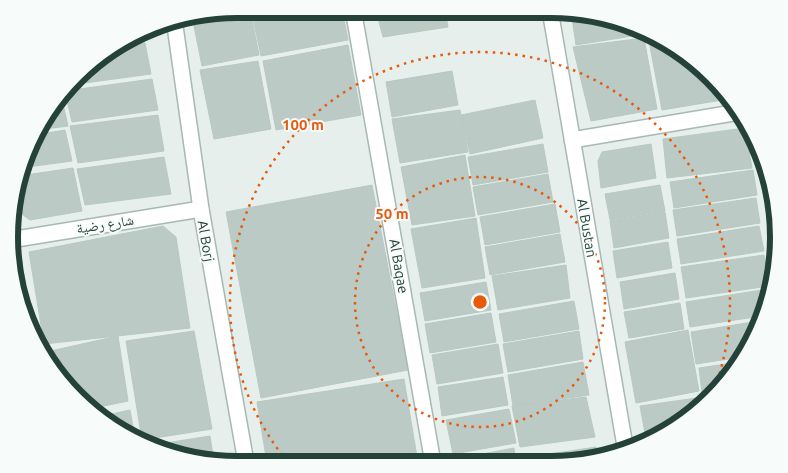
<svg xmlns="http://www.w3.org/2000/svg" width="788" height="473" font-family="Ubuntu,'Noto Naskh Arabic',sans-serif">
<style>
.building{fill:#bbcac4;stroke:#b8c9c2}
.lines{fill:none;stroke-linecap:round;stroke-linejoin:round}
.street-casing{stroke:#a8b8b2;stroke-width:18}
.street{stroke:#fff;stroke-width:15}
.ring{fill:none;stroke:#e8590c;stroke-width:2.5;stroke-dasharray:2.5 5}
.labels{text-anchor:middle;stroke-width:4;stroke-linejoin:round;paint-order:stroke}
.street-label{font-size:14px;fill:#24423a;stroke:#f7fbf9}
.rim{fill:none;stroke:#24423a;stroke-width:6}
.centre{fill:#e8590c;stroke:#f7fbf9;stroke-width:2.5}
.ring-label{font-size:15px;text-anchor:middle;font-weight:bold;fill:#e8590c;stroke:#f7fbf9;stroke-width:4;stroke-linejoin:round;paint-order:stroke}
</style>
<rect width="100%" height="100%" fill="#e6efeb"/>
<g class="building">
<path d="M 236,9 L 250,9 L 259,55 L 202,66 L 192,16 Z"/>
<path d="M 251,9 L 342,9 L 348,40 L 261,56 Z"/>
<path d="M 376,10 L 445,10 L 448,27 L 383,37 Z"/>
<path d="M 571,11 L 581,11 L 638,26 L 644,29 L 645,34 L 576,45 Z"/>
<path d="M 647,31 L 659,38 L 648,40 Z"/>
<path d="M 143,32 L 144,38 L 127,40 Z"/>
<path d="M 644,38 L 657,109 L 591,121 L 573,47 Z"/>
<path d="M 662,40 L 690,56 L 728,99 L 662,110 L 649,41 Z"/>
<path d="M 145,43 L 151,74 L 70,85 L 98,56 L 114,47 Z"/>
<path d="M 348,45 L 361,115 L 276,130 L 263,61 Z"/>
<path d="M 258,61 L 271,129 L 214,139 L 200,70 Z"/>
<path d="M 452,71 L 458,105 L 392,117 L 386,82 Z"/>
<path d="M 152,79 L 158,110 L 72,122 L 65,91 Z"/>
<path d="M 61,95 L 68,126 L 37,130 L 47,110 Z"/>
<path d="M 535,100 L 543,138 L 470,154 L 461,115 Z"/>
<path d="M 460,110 L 468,152 L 400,163 L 392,119 Z"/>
<path d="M 158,115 L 164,151 L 78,163 L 70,126 Z"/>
<path d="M 745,128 L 752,168 L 667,178 L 663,139 Z"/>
<path d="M 65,130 L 72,161 L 20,168 L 21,164 L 35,135 Z"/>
<path d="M 543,144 L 548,172 L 473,185 L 468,157 Z"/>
<path d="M 651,144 L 656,178 L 601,188 L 598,161 L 602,152 Z"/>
<path d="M 465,155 L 475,216 L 412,225 L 401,167 Z"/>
<path d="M 164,157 L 171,194 L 85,205 L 77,169 Z"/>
<path d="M 73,168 L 82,211 L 30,220 L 23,215 L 17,186 L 19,176 Z"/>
<path d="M 753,170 L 757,195 L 674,208 L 670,182 Z"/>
<path d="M 548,174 L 553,202 L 478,215 L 473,187 Z"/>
<path d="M 372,185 L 408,370 L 261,398 L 226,212 Z"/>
<path d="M 660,185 L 665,211 L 610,220 L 605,194 Z"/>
<path d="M 756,198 L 760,223 L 677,236 L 673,210 Z"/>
<path d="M 555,204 L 560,232 L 485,245 L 480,217 Z"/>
<path d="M 665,212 L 669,238 L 614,248 L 610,221 Z"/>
<path d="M 476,218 L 485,278 L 422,288 L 411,229 Z"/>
<path d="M 163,226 L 176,237 L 190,328 L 44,344 L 29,252 Z"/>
<path d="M 759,226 L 764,251 L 681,264 L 677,239 Z"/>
<path d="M 560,234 L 565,262 L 490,275 L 485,247 Z"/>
<path d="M 668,242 L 672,268 L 617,278 L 613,251 Z"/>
<path d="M 764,255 L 769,286 L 686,298 L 681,267 Z"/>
<path d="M 566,265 L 570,298 L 498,310 L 492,276 Z"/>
<path d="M 675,273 L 679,299 L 624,309 L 620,282 Z"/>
<path d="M 486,282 L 491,310 L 425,321 L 420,293 Z"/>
<path d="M 768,289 L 770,299 L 761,316 L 690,327 L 686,302 Z"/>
<path d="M 574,301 L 579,329 L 504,342 L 499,314 Z"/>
<path d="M 680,303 L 684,329 L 629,338 L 624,312 Z"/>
<path d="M 491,313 L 496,342 L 430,353 L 425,324 Z"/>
<path d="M 759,321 L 741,357 L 696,364 L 691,332 Z"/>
<path d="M 688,330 L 699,391 L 636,403 L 625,342 Z"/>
<path d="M 194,331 L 212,429 L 142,440 L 126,341 Z"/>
<path d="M 579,331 L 583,359 L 508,372 L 503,344 Z"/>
<path d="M 118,336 L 128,401 L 90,409 L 47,363 L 46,352 Z"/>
<path d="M 498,344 L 503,373 L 437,384 L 432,355 Z"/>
<path d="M 583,362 L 589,395 L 513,406 L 508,375 Z"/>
<path d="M 739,362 L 732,375 L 714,391 L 702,393 L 699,368 Z"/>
<path d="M 503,377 L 508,405 L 442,416 L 438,387 Z"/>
<path d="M 404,379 L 418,463 L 267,463 L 257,402 Z"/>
<path d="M 586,397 L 595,437 L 520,447 L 512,406 Z"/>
<path d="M 697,398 L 698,405 L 672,428 L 645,433 L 640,406 Z"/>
<path d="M 509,409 L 516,443 L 453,454 L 446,420 Z"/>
<path d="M 130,410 L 135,438 L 98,417 Z"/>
<path d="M 667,432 L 665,434 L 647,439 L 647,435 Z"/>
<path d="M 210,436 L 214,462 L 207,462 L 147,446 Z"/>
<path d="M 596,447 L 597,455 L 567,464 L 524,464 L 523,458 Z"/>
<path d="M 514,448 L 516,464 L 451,463 L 451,460 Z"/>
</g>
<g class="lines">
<g class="street-casing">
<g id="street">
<path d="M 353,9 L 433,463"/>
<path d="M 550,10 L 625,446"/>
<path d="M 174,19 L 201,209 L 246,462"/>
<path d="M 572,140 L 739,112"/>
<path d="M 9,236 L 21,310"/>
<path d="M 10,240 L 201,209"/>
</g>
</g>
<use href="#street" class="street"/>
</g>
<g class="ring">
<circle cx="480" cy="302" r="125"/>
<path d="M287 461A250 250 0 1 1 714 390"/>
</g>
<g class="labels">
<g class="street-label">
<text transform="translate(105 224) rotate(-9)" y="5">شارع رضية</text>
<text transform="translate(587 228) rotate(80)" y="5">Al Bustan</text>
<text transform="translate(206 241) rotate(80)" y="5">Al Borj</text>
<text transform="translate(399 266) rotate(80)" y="5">Al Baqae</text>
</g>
</g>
<path d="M0 0H788V473H0ZM237 18H551A219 219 0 0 1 770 237V237A219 219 0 0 1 551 456H237A219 219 0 0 1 18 237V237A219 219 0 0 1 237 18Z" fill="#f7fbf9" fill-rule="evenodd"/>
<path class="rim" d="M237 18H551A219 219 0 0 1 770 237V237A219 219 0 0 1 551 456H237A219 219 0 0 1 18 237V237A219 219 0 0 1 237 18Z"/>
<circle cx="480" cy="302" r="8" class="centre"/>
<g class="ring-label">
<text x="303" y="130">100 m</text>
<text x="392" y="219">50 m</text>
</g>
</svg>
